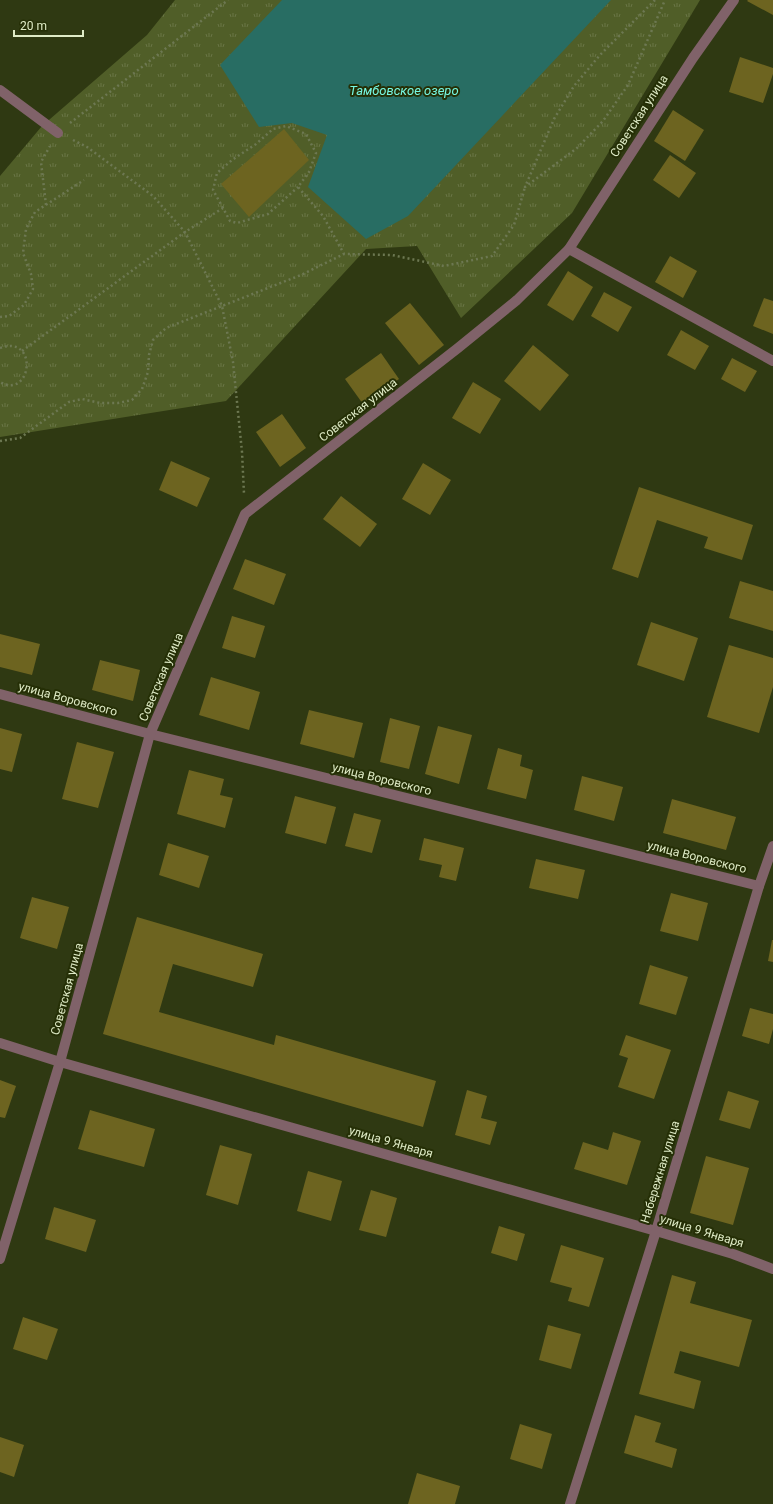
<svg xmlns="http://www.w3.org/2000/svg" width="773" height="1504" font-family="Roboto,sans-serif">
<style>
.park{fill:url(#park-tufts)}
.water{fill:#286d63}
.building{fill:#6d6420}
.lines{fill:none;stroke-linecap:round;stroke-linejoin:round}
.path{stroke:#6d7852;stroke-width:2.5;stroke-dasharray:2 3;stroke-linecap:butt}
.minor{stroke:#806269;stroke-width:10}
.labels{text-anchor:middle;stroke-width:4;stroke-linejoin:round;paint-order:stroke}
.street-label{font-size:12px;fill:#dfebc6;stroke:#252f06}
.water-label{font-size:13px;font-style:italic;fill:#76f7e3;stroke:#252f06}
</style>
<defs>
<pattern id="park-tufts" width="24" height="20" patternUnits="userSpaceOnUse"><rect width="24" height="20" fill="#505e28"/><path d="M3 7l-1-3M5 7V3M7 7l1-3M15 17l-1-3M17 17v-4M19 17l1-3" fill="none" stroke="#697546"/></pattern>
</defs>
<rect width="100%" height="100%" fill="#2f3912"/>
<path class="park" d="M 175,0 L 700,0 L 572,213 L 461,318 L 417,246 L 366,249 L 226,401 L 0,437 L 0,176 L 42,126 L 147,35 Z"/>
<path class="water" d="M 282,0 L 611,0 L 408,216 L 366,239 L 308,187 L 327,135 L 292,123 L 259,127 L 220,65 Z"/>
<g class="building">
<path d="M 748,0 L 773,0 L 773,15 L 747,1 Z"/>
<path d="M 740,57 L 773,68 L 773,74 L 763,103 L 729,92 Z"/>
<path d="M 673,110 L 704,130 L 685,161 L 654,141 Z"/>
<path d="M 284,129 L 309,160 L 249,217 L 221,184 Z"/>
<path d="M 670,155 L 696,173 L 679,198 L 653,180 Z"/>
<path d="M 670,256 L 697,271 L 683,298 L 655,282 Z"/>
<path d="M 568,271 L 593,287 L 573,321 L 547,305 Z"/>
<path d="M 604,292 L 632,307 L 618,332 L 591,316 Z"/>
<path d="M 764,298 L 773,301 L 773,334 L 753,326 Z"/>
<path d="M 410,303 L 444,345 L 419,365 L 385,323 Z"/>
<path d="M 681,330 L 709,346 L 695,370 L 667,355 Z"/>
<path d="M 533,345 L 569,375 L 540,411 L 504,381 Z"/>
<path d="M 381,353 L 399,379 L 363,404 L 345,379 Z"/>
<path d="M 732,358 L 757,371 L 745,392 L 721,379 Z"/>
<path d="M 473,382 L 501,399 L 480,434 L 452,418 Z"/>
<path d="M 282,414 L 306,448 L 280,467 L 256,432 Z"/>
<path d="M 171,461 L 210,478 L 197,507 L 159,490 Z"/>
<path d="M 423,463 L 451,480 L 430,515 L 402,499 Z"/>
<path d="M 639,487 L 753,525 L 742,560 L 704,548 L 708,537 L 657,520 L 638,578 L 612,569 Z"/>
<path d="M 341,496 L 377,524 L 360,547 L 323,519 Z"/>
<path d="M 245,559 L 286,574 L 274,605 L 233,589 Z"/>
<path d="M 740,581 L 773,591 L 773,631 L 729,618 Z"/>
<path d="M 232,616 L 265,626 L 255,658 L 222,648 Z"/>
<path d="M 651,622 L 698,638 L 684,681 L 637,665 Z"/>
<path d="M 0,634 L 40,644 L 32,675 L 0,667 Z"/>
<path d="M 729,645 L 773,658 L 773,687 L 759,733 L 707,717 Z"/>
<path d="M 100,660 L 140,670 L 133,701 L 92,690 Z"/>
<path d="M 211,677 L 260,692 L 249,730 L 199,715 Z"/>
<path d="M 309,710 L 363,723 L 354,758 L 300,744 Z"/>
<path d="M 390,718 L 420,726 L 409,769 L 380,762 Z"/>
<path d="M 438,726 L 472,735 L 459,784 L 425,774 Z"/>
<path d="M 0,728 L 22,734 L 12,772 L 0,769 Z"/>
<path d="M 77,742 L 114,752 L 98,808 L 62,799 Z"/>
<path d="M 498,748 L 522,755 L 520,766 L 533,770 L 526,799 L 487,789 Z"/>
<path d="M 189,770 L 224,779 L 220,795 L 233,798 L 225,828 L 177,814 Z"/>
<path d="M 582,776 L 623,787 L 614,821 L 574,810 Z"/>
<path d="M 295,796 L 336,807 L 326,844 L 285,833 Z"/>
<path d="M 672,799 L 736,817 L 726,850 L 663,833 Z"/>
<path d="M 354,813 L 381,820 L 372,853 L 345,846 Z"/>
<path d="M 424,838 L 464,848 L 456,881 L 439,877 L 442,865 L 419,860 Z"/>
<path d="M 168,843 L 209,856 L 199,888 L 159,875 Z"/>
<path d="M 536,859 L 585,870 L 578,899 L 529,888 Z"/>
<path d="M 671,893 L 708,903 L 698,941 L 660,931 Z"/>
<path d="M 32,897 L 69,907 L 57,949 L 20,938 Z"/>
<path d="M 137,917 L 263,954 L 253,987 L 173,964 L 159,1012 L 274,1045 L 276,1035 L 436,1081 L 423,1127 L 103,1034 Z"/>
<path d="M 772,940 L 773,940 L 773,962 L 768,961 Z"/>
<path d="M 650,965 L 688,977 L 676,1015 L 639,1004 Z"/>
<path d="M 750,1008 L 773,1014 L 773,1029 L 769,1044 L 742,1036 Z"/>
<path d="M 626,1035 L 671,1050 L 654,1099 L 618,1087 L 628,1058 L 619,1055 Z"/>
<path d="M 0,1080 L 16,1086 L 5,1118 L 0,1117 Z"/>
<path d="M 467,1090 L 487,1096 L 481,1118 L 497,1122 L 490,1145 L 455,1135 Z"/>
<path d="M 728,1091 L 759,1101 L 750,1129 L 719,1120 Z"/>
<path d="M 90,1110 L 155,1129 L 144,1167 L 78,1149 Z"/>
<path d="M 613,1132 L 641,1141 L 627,1185 L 574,1169 L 583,1142 L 608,1150 Z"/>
<path d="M 220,1145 L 252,1154 L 238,1205 L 206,1195 Z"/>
<path d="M 706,1156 L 749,1168 L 733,1225 L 690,1213 Z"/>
<path d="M 308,1171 L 342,1181 L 331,1221 L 297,1211 Z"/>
<path d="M 371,1190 L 397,1198 L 386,1237 L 359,1230 Z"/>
<path d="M 54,1207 L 96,1220 L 86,1252 L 45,1239 Z"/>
<path d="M 499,1226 L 525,1234 L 517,1261 L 491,1253 Z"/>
<path d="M 561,1245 L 604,1258 L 589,1307 L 568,1301 L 572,1288 L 550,1282 Z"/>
<path d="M 672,1275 L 696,1282 L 690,1303 L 752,1320 L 739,1367 L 680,1351 L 674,1373 L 701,1381 L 694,1409 L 639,1394 Z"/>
<path d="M 23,1317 L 58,1329 L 47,1360 L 13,1349 Z"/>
<path d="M 548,1325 L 581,1334 L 571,1369 L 539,1360 Z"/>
<path d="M 635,1415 L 661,1423 L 655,1442 L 677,1449 L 672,1468 L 624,1453 Z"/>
<path d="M 520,1424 L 552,1434 L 542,1469 L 510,1459 Z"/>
<path d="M 0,1437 L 24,1445 L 14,1477 L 0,1472 Z"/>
<path d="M 417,1473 L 460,1486 L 455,1504 L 408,1504 Z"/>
</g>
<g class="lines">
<g class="path">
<path d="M 655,0 L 600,55 L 574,86 L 554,119 L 525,187 L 577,148 L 603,121 L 628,85 L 665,0"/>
<path d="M 70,123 L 228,0"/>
<path d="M 73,140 L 87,147 L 153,196 L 185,232 L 222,306 L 233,362 L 242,452 L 244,494"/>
<path d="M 46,205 L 41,162 L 50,146"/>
<path d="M 223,208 L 213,190 L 217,173 L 232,160 L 256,144 L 273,129 L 286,126 L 306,134 L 316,153 L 309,172 L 298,187 L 323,216 L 344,254"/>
<path d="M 0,317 L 9,316 L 24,305 L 33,289 L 31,274 L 23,253 L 26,229 L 35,212 L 84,180"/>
<path d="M 0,348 C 39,334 32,400 0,382"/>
<path d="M 22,351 L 185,232 L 223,208 L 230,221 L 237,223 L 268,214 L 298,187"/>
<path d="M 0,441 L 20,438 L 69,402 L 82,399 L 100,403 L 118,403 L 132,400 L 142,389 L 148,372 L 149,355 L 153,340 L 166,328 L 301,275 L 344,254 L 392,255 L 444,266 L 492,256 L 514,225 L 525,187"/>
</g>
<g class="minor">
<path d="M 0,90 L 58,133"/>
<path d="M 569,249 L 773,361"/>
<path d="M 0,694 L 150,734 L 759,886"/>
<path d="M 0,1043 L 60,1062 L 656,1231 L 733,1254 L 773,1269"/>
<path d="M 0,1259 L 60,1062 L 150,734 L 245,514 L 458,348 L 517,300 L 569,249 L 693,58 L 734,0"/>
<path d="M 570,1504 L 656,1231 L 759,886 L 773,846"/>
</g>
</g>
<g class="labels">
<g class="street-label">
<text transform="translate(639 116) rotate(-57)" y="4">Советская улица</text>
<text transform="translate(358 410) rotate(-38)" y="4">Советская улица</text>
<text transform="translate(161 677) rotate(-67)" y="4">Советская улица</text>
<text transform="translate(68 699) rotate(15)" y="4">улица Воровского</text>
<text transform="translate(382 779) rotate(14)" y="4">улица Воровского</text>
<text transform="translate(697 857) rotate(14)" y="4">улица Воровского</text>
<text transform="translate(67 989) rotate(-75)" y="4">Советская улица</text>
<text transform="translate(391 1142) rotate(16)" y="4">улица 9 Января</text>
<text transform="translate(660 1172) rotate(-73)" y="4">Набережная улица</text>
<text transform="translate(702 1231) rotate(17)" y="4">улица 9 Января</text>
</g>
<g class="water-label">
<text x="404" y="95">Тамбовское озеро</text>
</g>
</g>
<path d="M14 30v6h69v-6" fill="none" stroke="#dfebc6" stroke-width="2"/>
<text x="20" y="30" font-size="12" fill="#dfebc6" stroke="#252f06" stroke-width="3" paint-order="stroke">20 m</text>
</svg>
